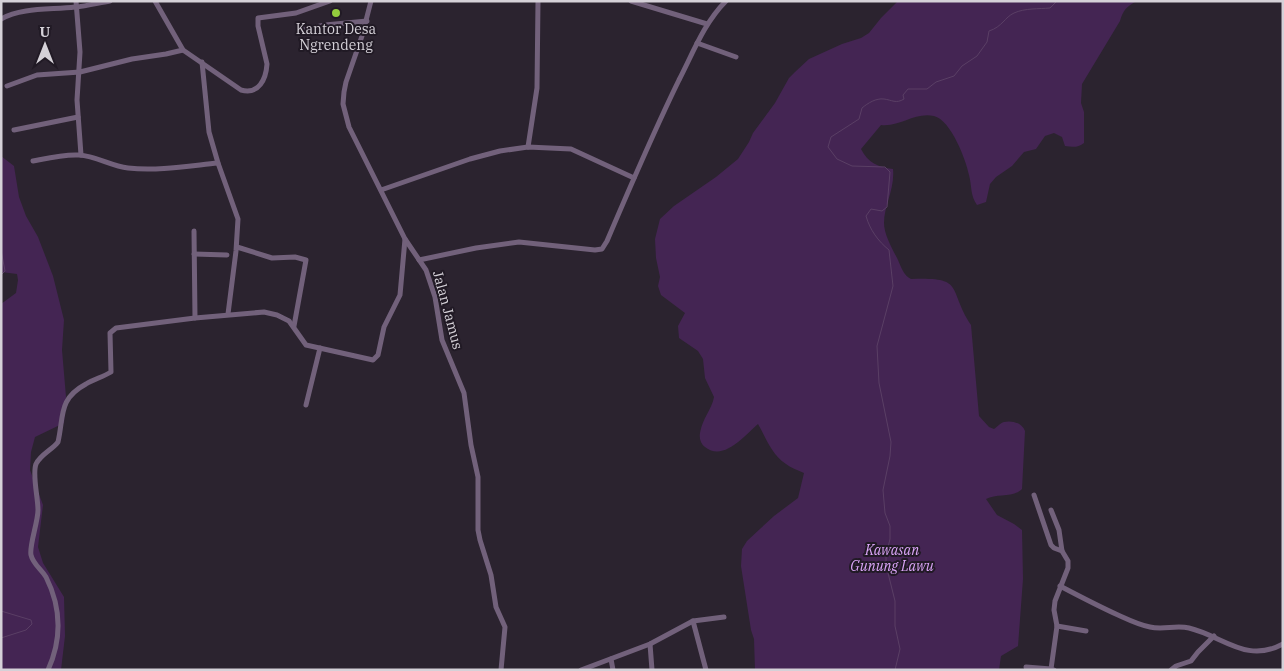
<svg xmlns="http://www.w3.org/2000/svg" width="1284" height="671" font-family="'IBM Plex Serif',serif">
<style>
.green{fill:#442553}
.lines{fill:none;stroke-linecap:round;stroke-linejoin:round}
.stream{stroke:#5a3f65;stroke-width:1}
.minor{stroke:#72617b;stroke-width:5}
.poi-dot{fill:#93cc3d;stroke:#211a25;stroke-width:2}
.labels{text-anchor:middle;stroke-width:4;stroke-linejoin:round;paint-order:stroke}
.poi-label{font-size:14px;fill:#d5d1d8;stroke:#211a25}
.street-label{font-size:14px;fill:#d5d1d8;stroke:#211a25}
.park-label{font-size:14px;font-style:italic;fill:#dca6f9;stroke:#211a25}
</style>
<rect width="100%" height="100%" fill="#2b232f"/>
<g class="green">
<path d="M 898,1 L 1137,1 C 1127,6 1123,10 1120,21 L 1082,84 L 1081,103 L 1084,112 L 1084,143 C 1078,148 1072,147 1065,146 L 1062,137 L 1054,133 L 1045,136 L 1036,149 L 1024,152 L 1012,166 L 996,177 L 990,184 L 986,202 L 977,205 C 970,195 972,186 969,175 C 966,160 951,120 934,116 C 914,112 901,127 881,125 L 861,149 C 868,163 878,167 893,169 C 895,189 884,205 884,223 C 884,235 893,250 898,260 C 901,267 904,276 911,279 C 966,277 947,288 971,325 L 979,416 L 989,427 L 994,429 C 997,427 1000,423 1004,422 C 1012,420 1022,423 1025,431 L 1022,489 C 1013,498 997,493 986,499 L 997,515 L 1014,524 L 1022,530 L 1023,579 L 1018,646 L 1001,656 L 999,670 L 755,670 L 754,639 L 751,630 L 741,566 L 742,549 L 747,541 L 774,516 L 798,498 L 804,473 C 798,470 791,468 786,464 C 772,455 766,438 758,424 C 745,435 724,462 705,447 C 701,444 699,439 700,433 C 702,419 712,409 714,397 L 705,378 L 703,359 L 698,351 L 679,338 L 678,326 L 685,313 L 661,295 L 658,286 L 660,277 L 656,258 L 655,239 L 660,219 L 674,206 L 716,177 L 738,159 L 749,142 L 753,133 L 775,103 L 789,78 L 795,72 L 809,59 L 842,44 L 861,38 L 869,33 L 881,18 Z"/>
<path d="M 1,156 L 14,166 L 19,197 L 26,216 L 38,237 L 53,276 L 64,320 L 62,350 L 66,397 L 64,423 L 35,437 L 31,452 L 30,470 L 43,505 L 38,547 L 43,563 L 64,597 L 65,636 L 61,670 L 1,670 L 1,304 L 16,293 L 18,280 L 17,274 L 1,272 Z"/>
</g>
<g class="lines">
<g class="stream">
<path d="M 1,250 L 5,271 L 1,275"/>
<path d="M 1,611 L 31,620 L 32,624 L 26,630 L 1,638"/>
<path d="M 895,670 L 900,649 L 895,626 L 895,601 L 886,565 L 886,556 L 890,539 L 890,526 L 885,513 L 883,490 L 890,456 L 891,442 L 879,383 L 877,346 L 893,286 L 889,250 C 878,241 870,230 866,216 L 871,209 L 882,211 L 887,207 L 890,172 L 885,167 L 852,166 L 837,159 L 828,147 L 831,137 L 859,119 L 862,108 C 868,103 876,98 884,99 C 892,100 896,104 904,99 L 903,95 L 908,89 L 927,89 L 936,82 L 954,76 L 962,66 L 977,56 L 987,42 L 989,31 C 1002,27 1005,17 1014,13 C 1025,8 1039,9 1050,8 L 1057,1"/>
</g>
<g class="minor">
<path d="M 76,1 L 80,52 L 77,100 L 81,155"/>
<path d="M 155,1 L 183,50 L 241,90 C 259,95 266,79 267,64 L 258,26 L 258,18 L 296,13 L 330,1"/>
<path d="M 371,1 L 362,36 L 346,82 L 344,92 L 343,104 L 349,127 L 405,239 L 426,270 L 435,297 L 442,340 L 464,393 L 471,445 L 478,477 L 478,530 L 480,540 L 491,575 L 496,607 L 505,627 L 501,670"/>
<path d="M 631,1 L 707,24"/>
<path d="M 1,19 C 22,7 52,10 75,7 C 87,6 98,3 110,1"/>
<path d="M 302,30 L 325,25 L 367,21"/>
<path d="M 697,43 L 736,57"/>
<path d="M 202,62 L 209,132 L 218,163 L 238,219 L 236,251 L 228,314"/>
<path d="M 7,86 L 37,75 L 80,72 L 132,59 L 166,54 L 183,50"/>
<path d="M 14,130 L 78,117"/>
<path d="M 528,147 L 537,88 L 538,1"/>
<path d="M 33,161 C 48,158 64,154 79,155 C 96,156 111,166 128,168 C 158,171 188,166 218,163"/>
<path d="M 381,190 L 470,159 L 500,151 L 528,147 L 571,149 L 634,178"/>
<path d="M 194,231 L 195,318"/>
<path d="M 237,247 L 272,258 L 295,257 L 306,260 L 294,326"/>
<path d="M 194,254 L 227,255"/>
<path d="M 419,260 L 476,248 L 519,242 L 595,250 L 602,249 L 607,241 C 630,187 653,133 679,80 C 693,53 704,23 726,1"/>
<path d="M 306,405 L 320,348"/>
<path d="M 1034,495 L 1051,545 L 1054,548 L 1062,551"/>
<path d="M 1051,510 L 1059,530 L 1062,551 L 1068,561 L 1068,568 L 1055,601 L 1054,610 L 1057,626 L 1051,669 L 1054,670"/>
<path d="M 1060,586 C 1079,596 1098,606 1118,615 C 1129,620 1139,625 1150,627 C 1163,630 1176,625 1189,628 C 1223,636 1246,664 1283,644"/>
<path d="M 693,621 L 724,617"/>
<path d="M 1057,626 L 1086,631"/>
<path d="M 650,644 L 652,670"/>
<path d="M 611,659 L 613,670"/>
<path d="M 1026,667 L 1051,669"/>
<path d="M 48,670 C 62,639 61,607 46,577 C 41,569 33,564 31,555 C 29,546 38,522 38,510 C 38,497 32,474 36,464 C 41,454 52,450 58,442 C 64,416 58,399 86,384 C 94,379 103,377 111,372 L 110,333 L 116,328 L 195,318 L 264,312 L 277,315 L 289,321 L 306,345 L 373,360 L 378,355 L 384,327 L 400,295 L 405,239"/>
<path d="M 581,670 L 650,644 L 693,621 L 706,670"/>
<path d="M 1171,670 L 1176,666 L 1191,661 L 1198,652 L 1214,636"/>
</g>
</g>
<circle class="poi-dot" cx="336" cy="13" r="5"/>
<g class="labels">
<g class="poi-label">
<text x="336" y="34">Kantor Desa<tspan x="336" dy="16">Ngrendeng</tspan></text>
</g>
<g class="street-label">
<text transform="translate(448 310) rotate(75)" y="5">Jalan Jamus</text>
</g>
<g class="park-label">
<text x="892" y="555">Kawasan<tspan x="892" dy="16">Gunung Lawu</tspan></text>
</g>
</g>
<rect width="1284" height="671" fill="none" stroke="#d5d1d8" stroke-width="5"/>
<g transform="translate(45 45)" stroke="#211a25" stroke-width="4" paint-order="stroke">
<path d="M0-4L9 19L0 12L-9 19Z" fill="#d5d1d8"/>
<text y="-8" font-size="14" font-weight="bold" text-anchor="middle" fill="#d5d1d8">U</text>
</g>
</svg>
